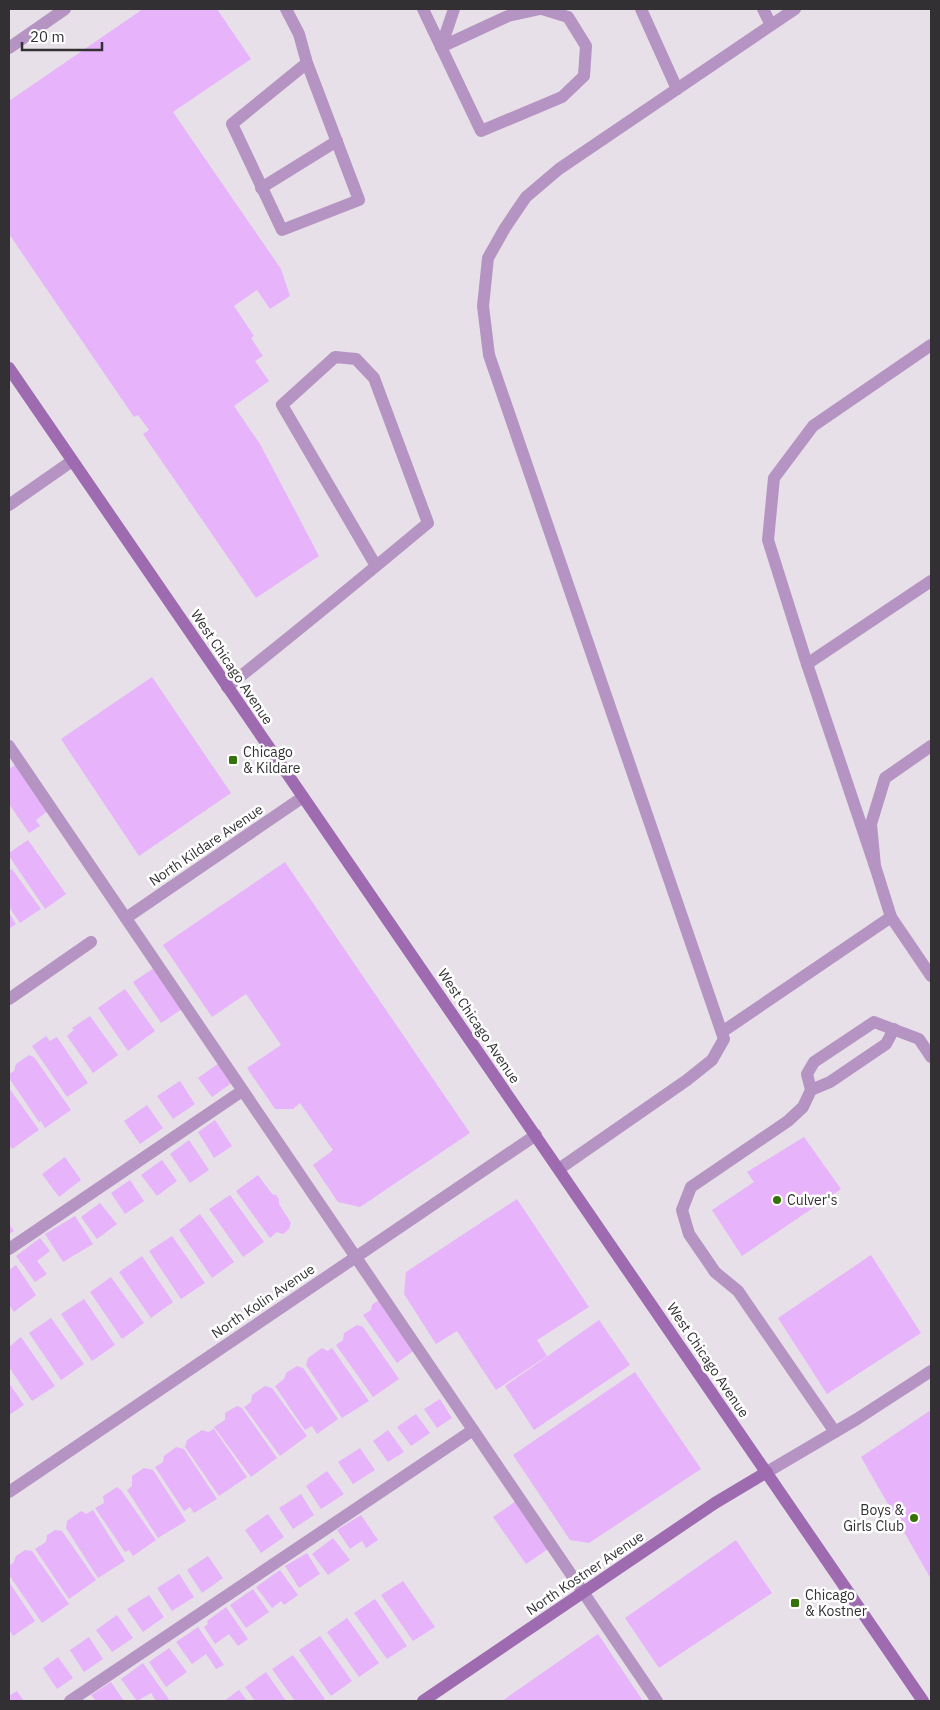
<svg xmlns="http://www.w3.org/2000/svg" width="940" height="1710" font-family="'IBM Plex Sans',sans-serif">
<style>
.building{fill:#e7b3fa}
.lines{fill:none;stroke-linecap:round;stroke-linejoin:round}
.lane{stroke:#b593c2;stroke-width:12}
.street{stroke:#b593c2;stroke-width:12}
.secondary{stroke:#9e6bb1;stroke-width:12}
.poi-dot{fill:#35730a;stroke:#fff;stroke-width:2}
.labels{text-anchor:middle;stroke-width:5;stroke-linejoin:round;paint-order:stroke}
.street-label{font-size:14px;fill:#323033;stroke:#fff}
.poi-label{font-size:14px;fill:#323033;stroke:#fff;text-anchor:start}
</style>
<rect width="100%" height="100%" fill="#e7e0e9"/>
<g class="building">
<path d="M 143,9 L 217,9 L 251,59 L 173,112 L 281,269 L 290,296 L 270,309 L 257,290 L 234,306 L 254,336 L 251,338 L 263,356 L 255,361 L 269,381 L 234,406 L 260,444 L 319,556 L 256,598 L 143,434 L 149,430 L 138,415 L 134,417 L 9,234 L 9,101 Z"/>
<path d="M 152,677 L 231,793 L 139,856 L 61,739 Z"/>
<path d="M 15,765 L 48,811 L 36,820 L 40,826 L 29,833 L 9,804 L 9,769 Z"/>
<path d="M 28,840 L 66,894 L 45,909 L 9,856 L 9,853 Z"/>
<path d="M 285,862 L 470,1133 L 360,1207 L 338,1202 L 313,1165 L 333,1150 L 300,1103 L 293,1109 L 275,1109 L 247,1068 L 281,1045 L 246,994 L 212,1017 L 163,945 Z"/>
<path d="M 12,869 L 41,909 L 20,923 L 9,907 L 9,871 Z"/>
<path d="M 9,913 L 16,924 L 9,929 Z"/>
<path d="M 154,968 L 182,1009 L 161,1023 L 133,982 Z"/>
<path d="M 125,989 L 155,1031 L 128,1051 L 98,1008 Z"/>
<path d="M 90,1016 L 118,1055 L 93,1073 L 67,1036 L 74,1030 L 72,1028 Z"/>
<path d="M 46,1036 L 50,1041 L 57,1037 L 88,1083 L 67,1097 L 32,1046 Z"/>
<path d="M 29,1055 L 34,1057 L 71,1110 L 45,1128 L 41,1121 L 39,1122 L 9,1078 L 9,1074 L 14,1071 L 16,1064 Z"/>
<path d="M 219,1063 L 233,1082 L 212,1097 L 198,1078 Z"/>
<path d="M 180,1081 L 195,1104 L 173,1119 L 157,1096 Z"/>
<path d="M 9,1088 L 39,1130 L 12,1149 L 9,1144 Z"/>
<path d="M 147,1105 L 163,1128 L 140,1144 L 124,1121 Z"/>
<path d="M 215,1120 L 232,1146 L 214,1158 L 198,1132 Z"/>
<path d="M 804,1137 L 841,1189 L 742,1256 L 712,1210 L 754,1182 L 747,1172 Z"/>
<path d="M 189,1140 L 209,1170 L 190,1183 L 170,1154 Z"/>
<path d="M 65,1157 L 81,1180 L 59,1197 L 42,1174 Z"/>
<path d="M 162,1160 L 177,1181 L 157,1196 L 141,1175 Z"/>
<path d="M 258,1175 L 272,1194 L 276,1195 L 279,1199 L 279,1204 L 291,1223 L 289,1229 L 283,1234 L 277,1232 L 270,1238 L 236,1191 Z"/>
<path d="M 130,1180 L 144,1201 L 125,1214 L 111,1193 Z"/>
<path d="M 230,1195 L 264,1242 L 243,1257 L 209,1209 Z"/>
<path d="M 517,1199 L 589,1307 L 537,1340 L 547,1356 L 496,1390 L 457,1331 L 436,1344 L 404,1294 L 406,1272 Z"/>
<path d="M 100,1203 L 117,1224 L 97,1239 L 81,1217 Z"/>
<path d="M 200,1214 L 234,1262 L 212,1278 L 179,1230 Z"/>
<path d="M 75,1216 L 93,1244 L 63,1262 L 45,1234 Z"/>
<path d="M 9,1224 L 14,1231 L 9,1234 Z"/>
<path d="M 172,1236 L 205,1283 L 181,1299 L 149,1251 Z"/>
<path d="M 40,1238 L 50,1251 L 37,1261 L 47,1274 L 35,1282 L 16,1256 Z"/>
<path d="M 871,1255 L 921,1333 L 827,1394 L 778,1318 Z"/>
<path d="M 142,1256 L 173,1302 L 151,1318 L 119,1272 Z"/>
<path d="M 16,1265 L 36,1295 L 14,1312 L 9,1305 L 9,1270 Z"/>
<path d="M 111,1277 L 144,1323 L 122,1339 L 90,1292 Z"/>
<path d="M 84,1299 L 115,1345 L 92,1361 L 61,1314 Z"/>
<path d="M 377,1301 L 383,1302 L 416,1349 L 397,1363 L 363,1315 L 371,1310 L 372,1305 Z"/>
<path d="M 51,1318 L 84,1364 L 61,1380 L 29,1333 Z"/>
<path d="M 599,1320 L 630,1365 L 534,1430 L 505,1386 Z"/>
<path d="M 357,1325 L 363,1327 L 399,1379 L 373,1397 L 336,1345 L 343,1340 L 344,1333 Z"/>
<path d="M 21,1337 L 55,1386 L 32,1401 L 9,1367 L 9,1347 Z"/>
<path d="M 322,1348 L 328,1351 L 332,1348 L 369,1401 L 342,1418 L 306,1365 L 308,1358 Z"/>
<path d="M 297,1366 L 303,1368 L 338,1419 L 317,1434 L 312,1426 L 305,1430 L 275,1386 L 284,1379 L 286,1373 Z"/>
<path d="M 635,1372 L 701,1469 L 589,1543 L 570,1540 L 513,1455 Z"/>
<path d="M 9,1383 L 24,1405 L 9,1415 Z"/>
<path d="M 265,1386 L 272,1388 L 307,1436 L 280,1456 L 244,1407 L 251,1402 L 252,1395 Z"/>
<path d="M 440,1399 L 452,1418 L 437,1428 L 424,1409 Z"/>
<path d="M 237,1406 L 242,1408 L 277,1458 L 251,1477 L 214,1427 L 225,1420 L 225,1413 Z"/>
<path d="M 931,1410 L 931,1579 L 861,1457 Z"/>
<path d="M 416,1414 L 430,1433 L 411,1446 L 397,1427 Z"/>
<path d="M 214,1429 L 247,1477 L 219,1496 L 185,1447 L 187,1440 L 202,1430 L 208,1432 Z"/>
<path d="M 388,1430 L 404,1452 L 388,1462 L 373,1441 Z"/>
<path d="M 176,1447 L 184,1449 L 217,1499 L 194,1513 L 190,1507 L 184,1511 L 155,1467 L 163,1462 L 164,1456 Z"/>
<path d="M 360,1448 L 375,1470 L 353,1484 L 338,1462 Z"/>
<path d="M 144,1468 L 153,1470 L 186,1521 L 158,1538 L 127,1490 L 132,1486 L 132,1476 Z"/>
<path d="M 327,1471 L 344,1494 L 321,1509 L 306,1486 Z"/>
<path d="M 117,1487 L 121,1490 L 156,1540 L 133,1556 L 129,1550 L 125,1552 L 95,1508 L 104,1503 L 103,1496 Z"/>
<path d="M 301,1494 L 314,1515 L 293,1529 L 279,1508 Z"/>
<path d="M 516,1501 L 548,1549 L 526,1564 L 493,1517 Z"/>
<path d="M 93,1510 L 125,1561 L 98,1578 L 66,1528 L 67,1521 L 81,1511 L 86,1514 Z"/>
<path d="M 268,1514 L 284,1537 L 261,1553 L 245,1530 Z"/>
<path d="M 361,1515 L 378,1540 L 366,1548 L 362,1541 L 350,1549 L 337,1530 Z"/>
<path d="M 55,1530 L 62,1531 L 96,1580 L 69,1599 L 35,1549 L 46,1542 L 47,1535 Z"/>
<path d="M 333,1538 L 350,1560 L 328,1575 L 312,1554 Z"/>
<path d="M 736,1540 L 772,1593 L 659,1668 L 625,1618 Z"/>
<path d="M 25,1550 L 32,1551 L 69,1604 L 42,1623 L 9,1575 L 9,1566 L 14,1562 L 16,1556 Z"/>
<path d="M 307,1553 L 320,1574 L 299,1588 L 285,1566 Z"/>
<path d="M 208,1556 L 223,1578 L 202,1593 L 187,1570 Z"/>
<path d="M 280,1570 L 298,1595 L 284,1605 L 281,1601 L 272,1608 L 256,1587 Z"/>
<path d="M 179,1574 L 194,1597 L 172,1611 L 157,1588 Z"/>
<path d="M 403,1581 L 435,1627 L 413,1641 L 381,1595 Z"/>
<path d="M 9,1582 L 35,1621 L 13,1636 L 9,1629 Z"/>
<path d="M 253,1589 L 269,1612 L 246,1628 L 230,1605 Z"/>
<path d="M 149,1595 L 164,1617 L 143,1632 L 127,1609 Z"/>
<path d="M 375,1599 L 407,1646 L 387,1659 L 354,1613 Z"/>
<path d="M 226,1607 L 248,1639 L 238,1646 L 229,1634 L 215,1644 L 204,1627 L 208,1624 L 207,1621 Z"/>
<path d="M 117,1615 L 133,1638 L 112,1652 L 96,1630 Z"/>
<path d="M 347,1618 L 379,1663 L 359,1677 L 327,1632 Z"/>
<path d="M 198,1627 L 224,1665 L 216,1669 L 206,1654 L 192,1664 L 176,1642 Z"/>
<path d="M 598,1634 L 643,1701 L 502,1701 Z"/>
<path d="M 320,1636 L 352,1681 L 331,1696 L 299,1650 Z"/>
<path d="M 89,1637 L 103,1659 L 84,1672 L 70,1650 Z"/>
<path d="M 169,1648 L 187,1672 L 166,1687 L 149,1662 Z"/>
<path d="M 293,1655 L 325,1699 L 322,1701 L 295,1701 L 272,1669 Z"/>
<path d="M 58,1657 L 73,1678 L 57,1689 L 43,1668 Z"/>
<path d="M 143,1663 L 170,1701 L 156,1701 L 151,1693 L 137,1701 L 121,1679 Z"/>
<path d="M 266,1672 L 286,1701 L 255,1701 L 245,1687 Z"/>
<path d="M 111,1682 L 124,1701 L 96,1701 L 91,1695 Z"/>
<path d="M 239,1690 L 247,1701 L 224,1701 Z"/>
<path d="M 17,1691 L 24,1701 L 9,1701 L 9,1696 Z"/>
</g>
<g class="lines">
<g class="lane">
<path d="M 286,9 L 299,34 L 307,63 L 359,200 L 282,230 L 232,124 L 307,63"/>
<path d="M 423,9 L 481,131 L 562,97 L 584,76 L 586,46 L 568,17 L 542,9"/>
<path d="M 641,9 L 677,89"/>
<path d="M 763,9 L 771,25"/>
<path d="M 441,47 L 508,16 L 540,9"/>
<path d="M 441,47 L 454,9"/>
<path d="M 9,48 L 65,9"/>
<path d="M 261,188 L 337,141"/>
<path d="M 807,664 L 931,581"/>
<path d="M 227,687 C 295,633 362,578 428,523 L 374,378 L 356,359 L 335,357 L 282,405 L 376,566"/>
<path d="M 9,746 L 657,1701"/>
<path d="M 875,866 L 807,664 L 768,540 L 774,478 L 813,426 L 931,345"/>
<path d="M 891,917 L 875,866 L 871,824 L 885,778 L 931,746"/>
<path d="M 722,1032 L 891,917 L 931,976"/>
<path d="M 811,1090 L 830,1082 L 886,1044 L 894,1029"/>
<path d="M 559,1169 L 687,1080 L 712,1060 L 724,1039 L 489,355 L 483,306 L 488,258 L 505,228 L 526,197 L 559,169 L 795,9"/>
<path d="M 9,1249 L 242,1091"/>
<path d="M 835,1432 L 738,1291 L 715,1272 L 689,1234 L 682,1210 L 691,1187 L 788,1121 L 803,1107 L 811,1090 L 807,1074 L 814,1062 L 874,1022 L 919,1039 L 931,1057"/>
<path d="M 767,1472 L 857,1419 L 931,1371"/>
<path d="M 70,1701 L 473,1430"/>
</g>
<g class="street">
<path d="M 9,505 L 72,461"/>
<path d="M 126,918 L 303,797"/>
<path d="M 9,999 L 91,942"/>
<path d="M 9,1492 L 536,1135"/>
</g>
<g class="secondary">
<path d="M 9,368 L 923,1701"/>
<path d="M 423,1701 L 715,1503 L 767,1472"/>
</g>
</g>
<g class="poi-dot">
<rect x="228" y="755" width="10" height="10" rx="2.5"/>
<circle cx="777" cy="1200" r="5"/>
<circle cx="914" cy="1518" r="5"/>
<rect x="790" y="1598" width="10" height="10" rx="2.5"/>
</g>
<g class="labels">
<g class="street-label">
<text transform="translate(232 667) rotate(56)" y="5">West Chicago Avenue</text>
<text transform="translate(206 845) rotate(-34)" y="5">North Kildare Avenue</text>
<text transform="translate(479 1026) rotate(56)" y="5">West Chicago Avenue</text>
<text transform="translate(263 1301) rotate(-34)" y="5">North Kolin Avenue</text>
<text transform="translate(708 1360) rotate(56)" y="5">West Chicago Avenue</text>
<text transform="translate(585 1573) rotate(-34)" y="5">North Kostner Avenue</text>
</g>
<g class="poi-label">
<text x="243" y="757">Chicago<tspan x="243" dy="16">&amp; Kildare</tspan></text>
<text x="787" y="1205">Culver's</text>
<text x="904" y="1515" text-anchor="end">Boys &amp;<tspan x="904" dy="16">Girls Club</tspan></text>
<text x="805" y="1600">Chicago<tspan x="805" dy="16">&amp; Kostner</tspan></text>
</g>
</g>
<rect width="940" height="1710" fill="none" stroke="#323033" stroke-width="20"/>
<path d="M22 42v8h80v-8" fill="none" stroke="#323033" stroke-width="2.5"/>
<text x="30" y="42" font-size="15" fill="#323033" stroke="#ffffff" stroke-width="4" paint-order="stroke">20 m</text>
</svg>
